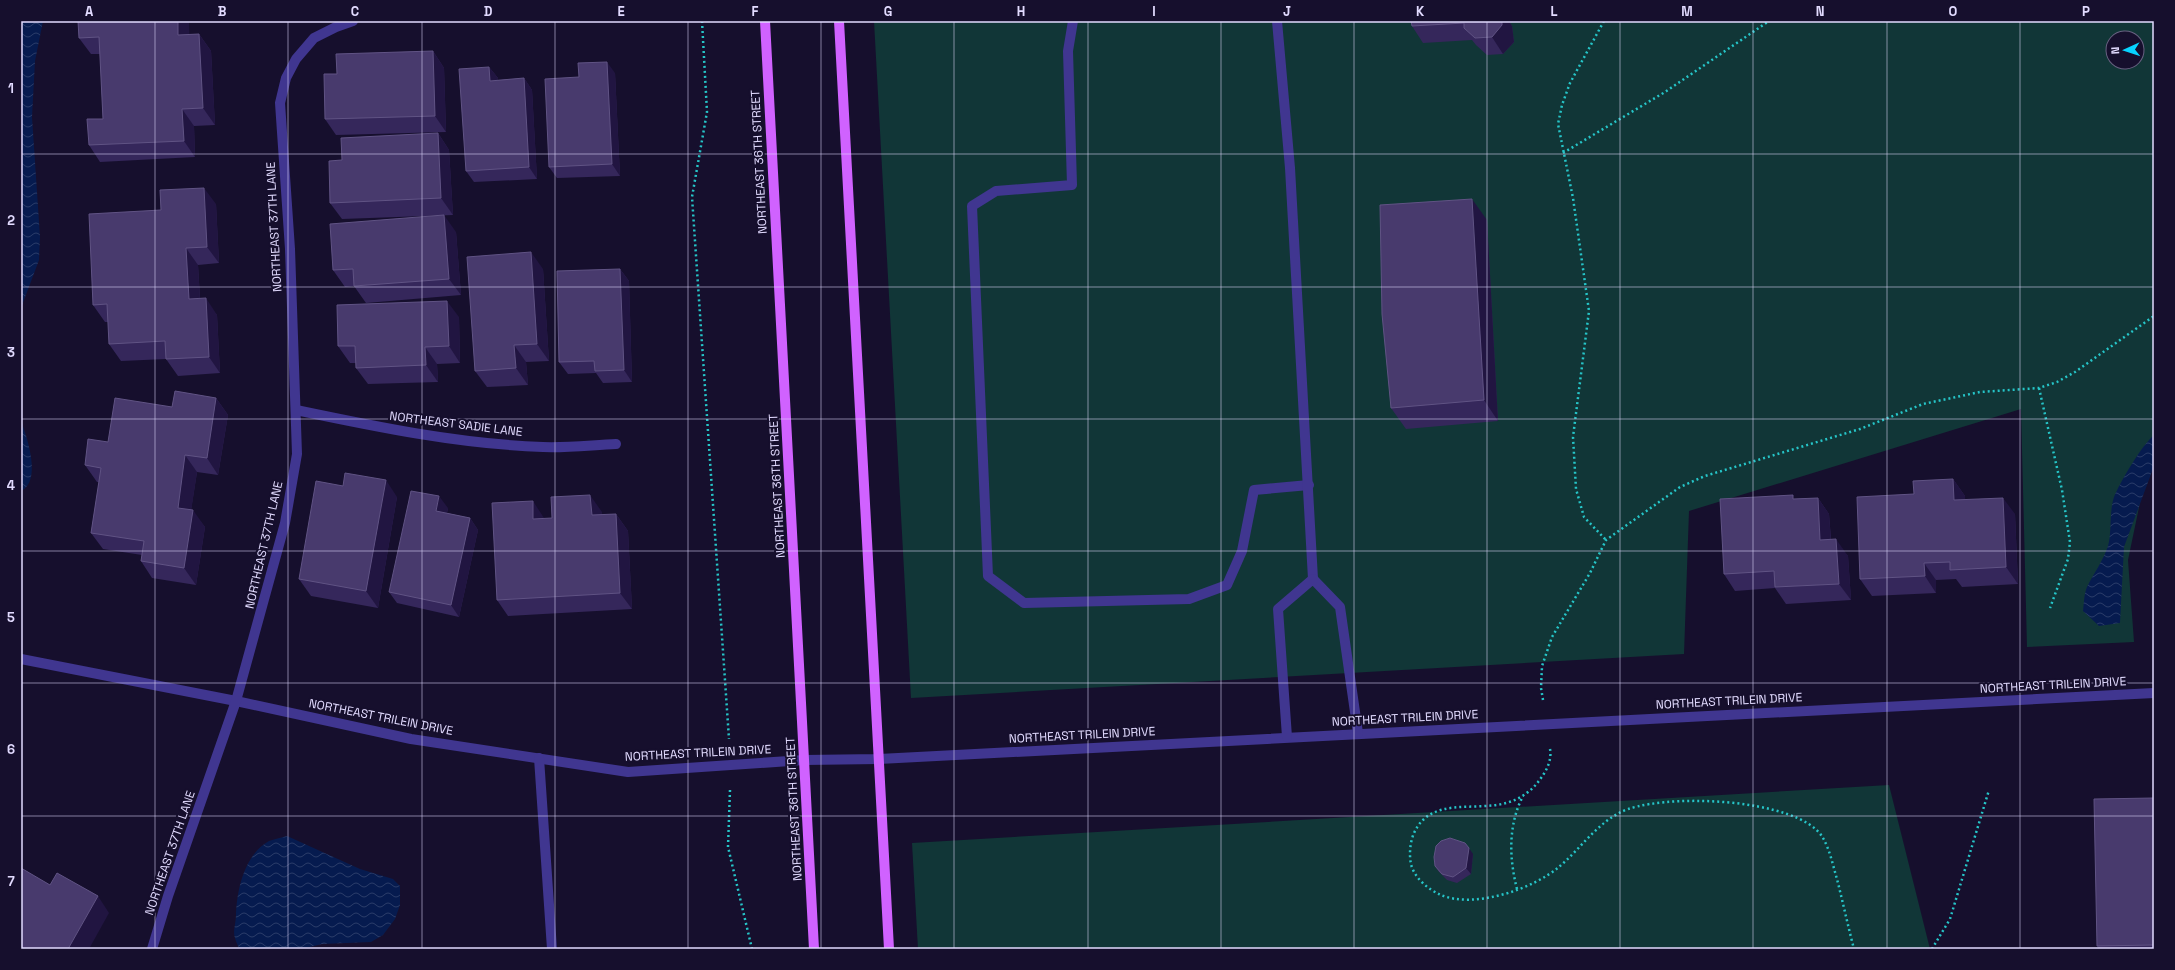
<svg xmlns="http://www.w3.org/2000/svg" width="2175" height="970" font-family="'Space Grotesk',sans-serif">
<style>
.green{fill:#113637;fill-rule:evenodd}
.water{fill:url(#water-waves)}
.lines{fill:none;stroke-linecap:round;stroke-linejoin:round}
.path{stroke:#26c5c8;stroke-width:2.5;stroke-dasharray:2 3;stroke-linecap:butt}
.minor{stroke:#403690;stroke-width:10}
.major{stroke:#d062ff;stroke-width:10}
.wall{fill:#35275b}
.shaded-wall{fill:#211541}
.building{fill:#483a6d;stroke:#605384}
.grid{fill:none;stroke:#e2dbff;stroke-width:1;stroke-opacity:0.55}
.labels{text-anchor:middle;stroke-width:4;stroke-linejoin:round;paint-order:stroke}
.street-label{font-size:12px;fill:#e2dbff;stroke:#160f2d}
.neatline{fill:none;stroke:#e2dbff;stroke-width:1.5}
.grid-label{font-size:13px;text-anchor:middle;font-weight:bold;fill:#e2dbff}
</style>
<defs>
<pattern id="water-waves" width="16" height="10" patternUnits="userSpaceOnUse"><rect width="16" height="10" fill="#061b4f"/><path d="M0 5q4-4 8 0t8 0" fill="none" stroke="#2a3c69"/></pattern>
</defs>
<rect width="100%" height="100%" fill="#160f2d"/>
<g class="green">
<path d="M 874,21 L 2154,21 L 2154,450 L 2151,450 L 2128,560 L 2134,642 L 2027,647 L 2021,409 L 1689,511 L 1684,654 L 911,698 ZM 2113,38 L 2137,38 L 2137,62 L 2113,62 Z"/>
<path d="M 1889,785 L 1930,949 L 918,949 L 912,843 Z"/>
</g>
<g class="water">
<path d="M 21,21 L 43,21 L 35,61 L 32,117 L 40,237 L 39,260 L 21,308 Z"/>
<path d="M 21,421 C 27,437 42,481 21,491 Z"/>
<path d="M 2154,435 L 2154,466 L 2124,547 L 2120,623 L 2099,626 L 2083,611 C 2084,603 2084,594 2087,587 C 2094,573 2103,561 2108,546 C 2112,533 2109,512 2114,497 C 2120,482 2142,445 2154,435 Z"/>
<path d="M 287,836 L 360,869 L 393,879 L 400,886 L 400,905 L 395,919 L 383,935 L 371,942 L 322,944 L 302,949 L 239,948 C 231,931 235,932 236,915 C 237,890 244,855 269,841 C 274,839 281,838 287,836 Z"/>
</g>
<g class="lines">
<g class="path">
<path d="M 702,21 L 707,112 L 692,197 L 729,739"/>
<path d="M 1604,21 L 1570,83 L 1562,105 L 1558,124 L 1573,198 L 1589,311 L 1573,437 L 1576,489 L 1584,517 L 1606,540"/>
<path d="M 1563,153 L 1665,92 L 1769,21"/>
<path d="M 2039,388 L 2062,490 L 2070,542 L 2068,559 L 2050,608"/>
<path d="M 1543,700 L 1541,688 L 1542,666 L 1552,637 L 1590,573 L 1606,540 L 1680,487 L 1705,476 L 1860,429 L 1923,404 L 1980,392 L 2039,388 L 2057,382 L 2075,372 L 2154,316"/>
<path d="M 1550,749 C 1552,759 1547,770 1541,778 C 1533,790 1521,799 1506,803 C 1474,812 1431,796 1414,833 C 1410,842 1409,855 1411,864 C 1414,878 1429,890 1441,895 C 1474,909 1534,889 1560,866 C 1580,849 1595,826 1619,813 C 1657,792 1800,797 1823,838 C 1830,850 1833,866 1837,879 C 1843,903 1848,926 1854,949"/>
<path d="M 730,790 L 728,847 L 752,949"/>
<path d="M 1517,889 C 1509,858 1508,825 1523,796"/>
<path d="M 1932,949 L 1950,919 L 1989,790"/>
</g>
<g class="minor">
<path d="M 1073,21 L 1068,51 L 1072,185 L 996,191 L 972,206 L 988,576 L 1024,603 L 1189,599 L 1227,585 L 1242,551 L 1254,490 L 1309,485"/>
<path d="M 1277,21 L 1290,168 L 1313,579"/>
<path d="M 296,410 C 377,427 459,444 543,447 C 567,448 592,445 616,444"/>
<path d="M 21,659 L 236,701 L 411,739 L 628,772 L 804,760 L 879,759 L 2154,693"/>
<path d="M 1287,737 L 1278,609 L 1313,579 L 1340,607 L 1358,733"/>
<path d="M 539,758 L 552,949"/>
<path d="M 152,949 L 168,896 L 236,701 L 285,523 L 297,454 L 290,249 L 280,103 L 286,78 L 296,59 L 314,38 L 336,27 L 353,21"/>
</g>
<g class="major">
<path d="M 765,21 L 814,949"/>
<path d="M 839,21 L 889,949"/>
</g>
</g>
<g class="wall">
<path d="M 78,21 L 188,21 L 189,35 L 199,34 L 211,51 L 215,125 L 194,126 L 195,157 L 100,162 L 89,145 L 103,119 L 100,54 L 91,54 L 79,38 Z"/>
<path d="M 1411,21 L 1509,21 L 1512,26 L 1514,42 L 1503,54 L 1487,55 L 1476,45 L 1472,40 L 1423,43 L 1412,26 Z"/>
<path d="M 433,51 L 444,68 L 446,132 L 336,135 L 325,119 L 337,74 Z"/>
<path d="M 489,67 L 498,78 L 498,80 L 524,78 L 532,90 L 537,179 L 474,182 L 466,171 Z"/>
<path d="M 615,73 L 620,176 L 557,178 L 549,167 L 579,77 Z"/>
<path d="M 438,133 L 449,150 L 453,215 L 342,219 L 330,203 L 342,160 Z"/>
<path d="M 216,204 L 219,263 L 198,265 L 200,298 L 217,315 L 220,373 L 178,376 L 166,359 L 121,361 L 109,344 L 108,322 L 105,322 L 93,305 L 161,210 Z"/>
<path d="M 1487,220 L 1498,421 L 1406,429 L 1391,408 Z"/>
<path d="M 456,232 L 461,295 L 366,303 L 354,286 L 345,287 L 333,270 Z"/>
<path d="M 543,269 L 549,361 L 526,362 L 528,385 L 487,387 L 475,371 Z"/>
<path d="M 620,269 L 629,281 L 632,382 L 603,383 L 596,373 L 568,374 L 559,362 Z"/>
<path d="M 459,317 L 460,363 L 437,364 L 438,382 L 368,384 L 356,368 L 356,363 L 350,363 L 338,346 Z"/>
<path d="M 216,398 L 228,415 L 218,475 L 197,472 L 191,510 L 205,527 L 196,585 L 152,578 L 141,561 L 142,555 L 103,549 L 91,533 L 99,482 L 97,482 L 85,465 L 108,442 L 172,407 Z"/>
<path d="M 1953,479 L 1965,496 L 1965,500 L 2015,514 L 2018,584 L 1962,587 L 1956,579 L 1936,580 L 1936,593 L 1872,596 L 1860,579 L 1914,494 Z"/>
<path d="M 397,497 L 378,608 L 311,596 L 299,579 Z"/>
<path d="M 1818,498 L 1829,514 L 1831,539 L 1848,556 L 1851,600 L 1786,604 L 1775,588 L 1735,591 L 1724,574 L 1795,499 Z"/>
<path d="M 448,508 L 447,513 L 470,518 L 478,530 L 459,617 L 397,603 L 389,592 Z"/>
<path d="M 602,512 L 602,515 L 616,514 L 628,531 L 632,609 L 508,616 L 497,600 L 544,518 L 544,519 Z"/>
<path d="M 2154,798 L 2154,949 L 2099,949 L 2097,946 Z"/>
<path d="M 1473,854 L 1471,874 L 1457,883 L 1447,880 L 1439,872 L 1435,866 Z"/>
</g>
<g class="shaded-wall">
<path d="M 178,21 L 188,21 L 189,22 L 190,52 L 178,35 Z"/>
<path d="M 1502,21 L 1509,21 L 1512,26 L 1514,42 L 1503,54 L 1492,37 Z"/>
<path d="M 199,34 L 211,51 L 215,125 L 203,108 Z"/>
<path d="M 433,51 L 444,68 L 446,132 L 435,116 Z"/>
<path d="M 607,62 L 615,73 L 620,176 L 612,164 Z"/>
<path d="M 489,67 L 498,78 L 498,92 L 490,81 Z"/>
<path d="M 524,78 L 532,90 L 537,179 L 529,167 Z"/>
<path d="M 182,109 L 194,126 L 195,157 L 184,141 Z"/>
<path d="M 438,133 L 449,150 L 453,215 L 441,198 Z"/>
<path d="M 204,188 L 216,204 L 219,263 L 207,247 Z"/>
<path d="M 1472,199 L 1487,220 L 1498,421 L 1484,400 Z"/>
<path d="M 444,215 L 456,232 L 461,295 L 449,279 Z"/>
<path d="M 186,248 L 198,265 L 201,316 L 189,299 Z"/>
<path d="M 531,252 L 543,269 L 549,361 L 537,344 Z"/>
<path d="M 620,269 L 629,281 L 632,382 L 624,370 Z"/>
<path d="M 206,298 L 217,315 L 220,373 L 209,357 Z"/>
<path d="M 447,301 L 459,317 L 460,363 L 449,346 Z"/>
<path d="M 514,345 L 526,362 L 528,385 L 516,368 Z"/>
<path d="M 425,347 L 437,364 L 438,382 L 426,365 Z"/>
<path d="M 216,398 L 228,415 L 218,475 L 207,458 Z"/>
<path d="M 185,455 L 197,472 L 189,525 L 178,508 Z"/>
<path d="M 1953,479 L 1965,496 L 1966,517 L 1954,500 Z"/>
<path d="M 386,480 L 397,497 L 378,608 L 366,591 Z"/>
<path d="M 590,495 L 602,512 L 603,532 L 592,515 Z"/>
<path d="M 439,496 L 448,508 L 445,522 L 436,511 Z"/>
<path d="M 1818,498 L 1829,514 L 1832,556 L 1820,540 Z"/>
<path d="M 2003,498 L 2015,514 L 2018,584 L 2006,567 Z"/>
<path d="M 533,501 L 544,518 L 545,536 L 533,519 Z"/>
<path d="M 193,510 L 205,527 L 196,585 L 184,568 Z"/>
<path d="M 616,514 L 628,531 L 632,609 L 620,593 Z"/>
<path d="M 470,518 L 478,530 L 459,617 L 451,605 Z"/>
<path d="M 1836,539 L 1848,556 L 1851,600 L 1839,584 Z"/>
<path d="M 1924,563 L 1936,580 L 1936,593 L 1925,576 Z"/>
<path d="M 1469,848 L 1473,854 L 1471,874 L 1466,868 Z"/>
<path d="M 98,896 L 109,913 L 89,949 L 68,949 Z"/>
</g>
<g class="building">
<path d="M 78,21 L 178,21 L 178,35 L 199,34 L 203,108 L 182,109 L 184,141 L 89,145 L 87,119 L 103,119 L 99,37 L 79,38 Z"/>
<path d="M 1411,21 L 1502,21 L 1502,25 L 1492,37 L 1475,38 L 1464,28 L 1464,23 L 1412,26 Z"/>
<path d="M 433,51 L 435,116 L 325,119 L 324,74 L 337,74 L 336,54 Z"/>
<path d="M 607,62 L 612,164 L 549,167 L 545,79 L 579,77 L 578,63 Z"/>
<path d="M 489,67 L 490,81 L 524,78 L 529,167 L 466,171 L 459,69 Z"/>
<path d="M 438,133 L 441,198 L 330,203 L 329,161 L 342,160 L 341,138 Z"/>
<path d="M 204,188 L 207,247 L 186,248 L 189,299 L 206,298 L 209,357 L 166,359 L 165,341 L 109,344 L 107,304 L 93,305 L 89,214 L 161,210 L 160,190 Z"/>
<path d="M 1472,199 L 1484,400 L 1391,408 L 1382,314 L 1380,205 Z"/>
<path d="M 444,215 L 449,279 L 354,286 L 353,269 L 333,270 L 330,224 Z"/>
<path d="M 531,252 L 537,344 L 514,345 L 516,368 L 475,371 L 467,257 Z"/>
<path d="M 620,269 L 624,370 L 595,371 L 594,361 L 559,362 L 557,271 Z"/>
<path d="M 447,301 L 449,346 L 425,347 L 426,365 L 356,368 L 355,346 L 338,346 L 337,305 Z"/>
<path d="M 175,391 L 216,398 L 207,458 L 185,455 L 178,508 L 193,510 L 184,568 L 141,561 L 144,541 L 91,533 L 101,468 L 85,465 L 88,439 L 108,442 L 115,398 L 172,407 Z"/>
<path d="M 345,473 L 386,480 L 366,591 L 299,579 L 316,481 L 343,486 Z"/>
<path d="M 1953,479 L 1954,500 L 2003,498 L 2006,567 L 1950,570 L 1950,562 L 1924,563 L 1925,576 L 1860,579 L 1857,497 L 1914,494 L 1913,481 Z"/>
<path d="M 411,491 L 439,496 L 436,511 L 470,518 L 451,605 L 389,592 Z"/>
<path d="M 590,495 L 592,515 L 616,514 L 620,593 L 497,600 L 492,503 L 533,501 L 533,519 L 552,518 L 551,497 Z"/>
<path d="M 1793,495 L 1793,499 L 1818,498 L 1820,540 L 1836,539 L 1839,584 L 1775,587 L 1774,571 L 1724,574 L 1720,499 Z"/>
<path d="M 2154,798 L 2154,945 L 2097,946 L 2094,799 Z"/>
<path d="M 1450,838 L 1465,843 L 1469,848 L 1466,868 L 1453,877 L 1442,874 L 1435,866 L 1434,857 L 1436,846 L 1441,841 Z"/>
<path d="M 21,868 L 50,885 L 57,873 L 98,896 L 68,949 L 21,949 Z"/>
</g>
<path class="grid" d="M 155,21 L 155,949M 288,21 L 288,949M 422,21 L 422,949M 555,21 L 555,949M 688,21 L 688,949M 821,21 L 821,949M 954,21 L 954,949M 1088,21 L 1088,949M 1221,21 L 1221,949M 1354,21 L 1354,949M 1487,21 L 1487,949M 1620,21 L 1620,949M 1753,21 L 1753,949M 1887,21 L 1887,949M 2020,21 L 2020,949M 21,154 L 2154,154M 21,287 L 2154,287M 21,419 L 2154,419M 21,551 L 2154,551M 21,683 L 2154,683M 21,816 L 2154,816"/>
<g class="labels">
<g class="street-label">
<text transform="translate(759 162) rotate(-93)" y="4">NORTHEAST 36TH STREET</text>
<text transform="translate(274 227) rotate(-93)" y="4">NORTHEAST 37TH LANE</text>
<text transform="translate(456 424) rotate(7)" y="4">NORTHEAST SADIE LANE</text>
<text transform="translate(777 486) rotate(-93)" y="4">NORTHEAST 36TH STREET</text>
<text transform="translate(264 545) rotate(-77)" y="4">NORTHEAST 37TH LANE</text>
<text transform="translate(2053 685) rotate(-3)" y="4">NORTHEAST TRILEIN DRIVE</text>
<text transform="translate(1729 701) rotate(-3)" y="4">NORTHEAST TRILEIN DRIVE</text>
<text transform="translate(381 717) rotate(11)" y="4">NORTHEAST TRILEIN DRIVE</text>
<text transform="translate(1405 718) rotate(-3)" y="4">NORTHEAST TRILEIN DRIVE</text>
<text transform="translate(1082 735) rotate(-3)" y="4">NORTHEAST TRILEIN DRIVE</text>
<text transform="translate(698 753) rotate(-3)" y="4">NORTHEAST TRILEIN DRIVE</text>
<text transform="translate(794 809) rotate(-93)" y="4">NORTHEAST 36TH STREET</text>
<text transform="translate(170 853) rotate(-71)" y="4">NORTHEAST 37TH LANE</text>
</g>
</g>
<rect width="2175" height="970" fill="none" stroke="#160f2d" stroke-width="44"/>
<g transform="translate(2125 50) rotate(267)"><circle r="19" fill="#160f2d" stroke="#686181"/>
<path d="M0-3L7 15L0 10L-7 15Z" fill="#07d3ff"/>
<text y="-6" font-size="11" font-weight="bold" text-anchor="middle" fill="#e2dbff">N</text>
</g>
<rect x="22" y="22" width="2131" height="926" class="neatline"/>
<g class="grid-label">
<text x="89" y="16">A</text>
<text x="222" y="16">B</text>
<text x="355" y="16">C</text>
<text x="488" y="16">D</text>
<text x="621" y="16">E</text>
<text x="755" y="16">F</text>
<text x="888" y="16">G</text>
<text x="1021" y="16">H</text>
<text x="1154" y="16">I</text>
<text x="1287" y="16">J</text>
<text x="1420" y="16">K</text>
<text x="1554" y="16">L</text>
<text x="1687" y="16">M</text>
<text x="1820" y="16">N</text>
<text x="1953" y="16">O</text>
<text x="2086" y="16">P</text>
<text x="11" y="93">1</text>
<text x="11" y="225">2</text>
<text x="11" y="357">3</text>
<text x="11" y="490">4</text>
<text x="11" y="622">5</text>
<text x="11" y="754">6</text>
<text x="11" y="886">7</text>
</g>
</svg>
